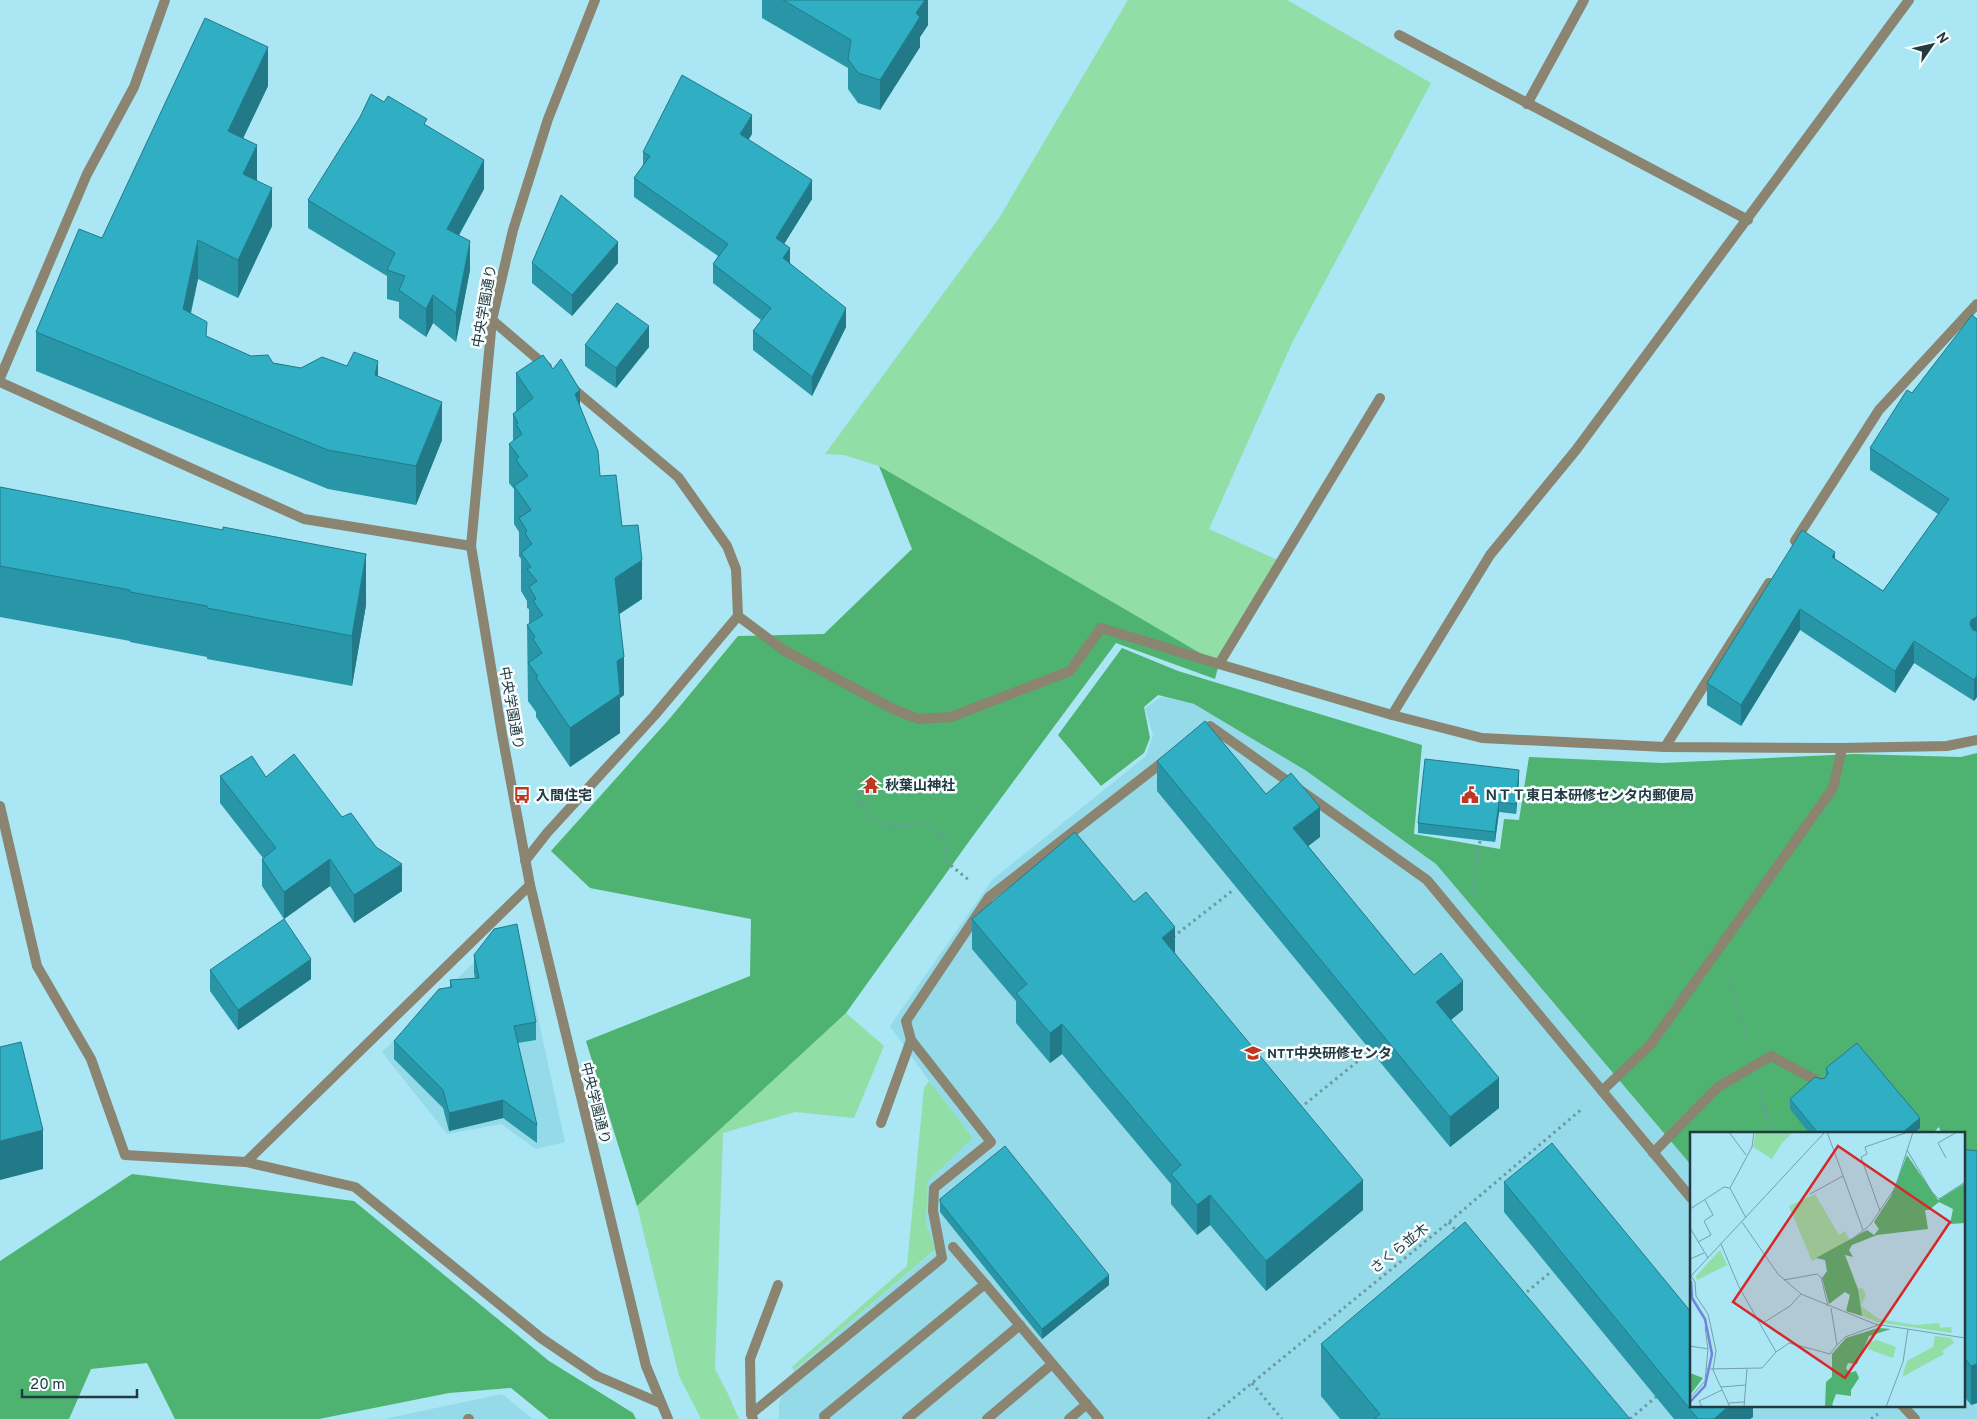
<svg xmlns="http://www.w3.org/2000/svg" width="1977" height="1419" font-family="Overpass,'Noto Sans JP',sans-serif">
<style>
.built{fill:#94dae9}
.green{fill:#92dea7}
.forest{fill:#4eb370}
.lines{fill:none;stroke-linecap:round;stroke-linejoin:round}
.path{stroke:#6c98a1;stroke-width:3;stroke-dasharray:2.5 4;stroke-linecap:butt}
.service{stroke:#8a8471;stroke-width:10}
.minor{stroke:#8a8471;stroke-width:10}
.tertiary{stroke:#8a8471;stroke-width:10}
.wall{fill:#2996a8}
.shaded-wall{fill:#227a88}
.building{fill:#30aec3;stroke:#227a88}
.labels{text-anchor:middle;stroke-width:5;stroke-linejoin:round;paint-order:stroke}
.street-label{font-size:14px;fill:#223a40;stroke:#f7fdfe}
.poi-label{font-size:14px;font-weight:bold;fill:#223a40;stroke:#f7fdfe;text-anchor:start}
.inset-river{fill:none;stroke:#6f84dd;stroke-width:2.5}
.inset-road{fill:none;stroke:#74a1ab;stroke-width:1}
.view{fill:#d62828;fill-opacity:0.15;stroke:#d62828;stroke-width:2.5}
.inset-edge{fill:none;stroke:#223a40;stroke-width:2.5}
</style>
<rect width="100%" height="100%" fill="#aae6f3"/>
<g class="built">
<path d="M 1161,697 L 1194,704 L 1305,770 L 1436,864 L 1691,1165 L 1691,1405 L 1963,1405 L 1963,1175 L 1977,1176 L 1977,1419 L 779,1419 L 779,1403 L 794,1370 L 936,1250 L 926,1223 L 928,1181 L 973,1138 L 929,1081 L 890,1026 L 992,880 L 1146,756 L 1153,735 L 1145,708 Z"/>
<path d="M 503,934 L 522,944 L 565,1142 L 536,1149 L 501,1124 L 447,1134 L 382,1052 Z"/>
<path d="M 502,1394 L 533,1419 L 384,1419 Z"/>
</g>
<g class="green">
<path d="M 1128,0 L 1287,0 L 1431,83 L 1292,343 L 1209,529 L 1280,561 L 1219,664 L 879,466 L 844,455 L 825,454 L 999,218 Z"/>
<path d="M 846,1013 L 884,1046 L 854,1118 L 795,1112 L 723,1133 L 715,1369 L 728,1394 L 739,1419 L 701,1419 L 679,1376 L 637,1206 Z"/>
<path d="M 929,1081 L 973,1138 L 928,1181 L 926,1223 L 936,1249 L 794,1370 L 792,1367 L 907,1266 L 924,1088 Z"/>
</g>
<g class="forest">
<path d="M 879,466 L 1219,664 L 1215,679 L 1116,643 L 970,840 L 846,1013 L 637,1206 L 586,1041 L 750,976 L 751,919 L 590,888 L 551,851 L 671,717 L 738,636 L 824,634 L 912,549 Z"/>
<path d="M 1122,648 L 1178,671 L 1422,745 L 1414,834 L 1500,849 L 1504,819 L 1519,820 L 1529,757 L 1662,763 L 1854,754 L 1961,757 L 1977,753 L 1977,1176 L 1963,1175 L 1963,1133 L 1941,1133 L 1939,1127 L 1933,1133 L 1691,1133 L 1691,1165 L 1436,864 L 1305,770 L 1194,704 L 1158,695 L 1144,707 L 1150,738 L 1144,753 L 1101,786 L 1058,735 Z"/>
<path d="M 132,1174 L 354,1201 L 549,1361 L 633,1413 L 636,1419 L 549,1419 L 511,1388 L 449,1393 L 319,1419 L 175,1419 L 147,1363 L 91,1369 L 69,1419 L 0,1419 L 0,1261 Z"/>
</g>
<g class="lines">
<g class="path">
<path d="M 868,787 L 856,796 C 878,829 887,829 924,823 L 944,838 L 948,863 L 970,881"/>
<path d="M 1472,895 L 1480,841"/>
<path d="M 1173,937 L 1232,891"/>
<path d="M 1731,977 L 1747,1041"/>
<path d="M 1760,1091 L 1769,1126 L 1774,1133"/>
<path d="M 1305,1104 L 1368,1053"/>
<path d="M 1449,1222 L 1457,1232"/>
<path d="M 1522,1296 L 1552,1271"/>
<path d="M 1252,1383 L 1282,1419"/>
<path d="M 1208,1419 L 1449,1222 L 1583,1108"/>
<path d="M 1630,1419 L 1656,1397"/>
<path d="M 1871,1419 L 1878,1414"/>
</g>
<g class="service">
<path d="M 1527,104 L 1584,0"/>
<path d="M 738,616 L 785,651 L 893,709 L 919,719 L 951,717 L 1070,671 L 1101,628 L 1219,664 L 1380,398"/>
<path d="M 1199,734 L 1210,726 L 1427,880 L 1691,1198"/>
<path d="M 1602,1091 L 1651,1044 L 1833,788 L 1842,748"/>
<path d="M 881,1123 L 911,1040"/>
<path d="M 1653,1153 L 1718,1087 L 1771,1056 L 1821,1083"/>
<path d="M 953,1247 L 985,1284"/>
<path d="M 1902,1405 L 1915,1419"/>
<path d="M 751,1414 L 750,1359 L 778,1285"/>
<path d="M 468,1419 L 469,1419"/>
<path d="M 753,1419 L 751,1414 L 942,1258 L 933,1211 L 934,1188 L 991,1142 L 911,1040 L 906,1021 L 989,897 L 1168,758"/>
<path d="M 825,1419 L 824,1416 L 985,1284 L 1099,1419"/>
<path d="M 907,1419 L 1020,1325"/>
<path d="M 987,1419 L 1052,1364"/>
<path d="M 1069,1419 L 1087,1404"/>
</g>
<g class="minor">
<path d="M 1399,35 L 1748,220"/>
<path d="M 492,320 L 547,367"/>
<path d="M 0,378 L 87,174 L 134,87 L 165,0"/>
<path d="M 0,382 L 304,519 L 471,546"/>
<path d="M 1795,541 L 1879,410 L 1977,304"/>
<path d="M 1219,664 L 1392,715 L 1482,738 L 1665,747 L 1842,748 L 1947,746 L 1977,740"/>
<path d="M 1392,715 L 1490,555 L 1576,450 L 1909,0"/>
<path d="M 1665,747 L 1769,583"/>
<path d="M 0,806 L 37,966 L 91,1059 L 125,1155 L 246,1162 L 530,885"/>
<path d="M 525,861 L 547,833 L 654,716 L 738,616 L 736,569 L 727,546 L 678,477 L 571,387"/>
<path d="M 246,1162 L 355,1187 L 541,1338 L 597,1376 L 660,1403"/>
</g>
<path class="tertiary" d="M 595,0 L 548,119 L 513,230 L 492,320 L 471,546 L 502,734 L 530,885 L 646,1366 L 668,1419"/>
</g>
<g class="wall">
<path d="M 762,0 L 928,0 L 928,25 L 920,37 L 920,47 L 880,110 L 858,103 L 848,89 L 848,68 L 762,18 Z"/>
<path d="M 268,86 L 243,138 L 272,226 L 238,298 L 198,279 L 191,313 L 207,337 L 251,356 L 273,363 L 301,368 L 347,366 L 378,376 L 442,440 L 416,505 L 328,489 L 36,371 L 36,332 L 102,238 Z"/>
<path d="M 384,102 L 427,126 L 484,189 L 459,235 L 470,270 L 456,342 L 433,323 L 426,337 L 399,318 L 399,302 L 387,299 L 387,276 L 308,228 L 308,200 Z"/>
<path d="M 752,134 L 748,140 L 812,199 L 784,244 L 790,263 L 846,327 L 812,396 L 753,350 L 753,331 L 761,320 L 713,283 L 713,264 L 718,256 L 634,197 L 634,178 L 643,165 L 643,152 Z"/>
<path d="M 532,263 L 618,263 L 572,316 L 532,283 Z"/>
<path d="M 1977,319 L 1977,697 L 1974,701 L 1914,663 L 1895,693 L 1800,630 L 1741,726 L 1707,705 L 1707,683 L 1835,559 L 1883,591 L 1938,514 L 1870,470 L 1870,448 L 1912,393 Z"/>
<path d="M 585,345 L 649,347 L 616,388 L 585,366 Z"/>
<path d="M 516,373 L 580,407 L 600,476 L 622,526 L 642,599 L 619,614 L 624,695 L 620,698 L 620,733 L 570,767 L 536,717 L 536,712 L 528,701 L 527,625 L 529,624 L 529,609 L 527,608 L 527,601 L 521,591 L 521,559 L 519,556 L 519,532 L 514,524 L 514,489 L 509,483 L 509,444 L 513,441 L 513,414 L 516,411 Z"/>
<path d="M 0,487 L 366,605 L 352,686 L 207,659 L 207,657 L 130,642 L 130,641 L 0,617 Z"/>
<path d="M 1157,761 L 1266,794 L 1320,837 L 1308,846 L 1414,975 L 1463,1010 L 1451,1020 L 1499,1108 L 1450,1147 L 1157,791 Z"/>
<path d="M 220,776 L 266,777 L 342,817 L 402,891 L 354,923 L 330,886 L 284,919 L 262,886 L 262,859 L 263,858 L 220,803 Z"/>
<path d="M 1519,780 L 1516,814 L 1499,812 L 1495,842 L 1418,833 L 1418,823 Z"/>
<path d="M 972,919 L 1175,953 L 1363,1210 L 1266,1291 L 1210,1225 L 1197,1235 L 1171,1204 L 1171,1184 L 1062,1054 L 1050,1063 L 1016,1023 L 1016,1001 L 972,949 Z"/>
<path d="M 474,955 L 536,1022 L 536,1040 L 518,1043 L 537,1125 L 537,1143 L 503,1118 L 449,1131 L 443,1108 L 394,1059 L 394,1041 L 450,987 L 450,980 L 475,979 L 474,973 Z"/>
<path d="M 210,970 L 311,979 L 238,1030 L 210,991 Z"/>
<path d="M 1826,1068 L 1920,1128 L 1914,1133 L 1809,1133 L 1790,1109 L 1790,1099 L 1821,1079 L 1825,1078 L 1826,1076 Z"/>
<path d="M 1963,1149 L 1977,1151 L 1977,1403 L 1971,1405 L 1963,1395 Z"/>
<path d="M 1504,1182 L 1753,1405 L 1753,1417 L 1750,1419 L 1674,1419 L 1504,1212 Z"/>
<path d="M 940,1199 L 1109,1285 L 1042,1339 L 940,1212 Z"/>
<path d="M 1321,1344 L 1630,1419 L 1340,1419 L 1321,1396 Z"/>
</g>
<g class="shaded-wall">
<path d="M 925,0 L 928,0 L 928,25 L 920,37 L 920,47 L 880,110 L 880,80 L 916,13 Z"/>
<path d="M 268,47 L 268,86 L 228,170 L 228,131 Z"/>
<path d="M 752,115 L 752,134 L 740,153 L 740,134 Z"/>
<path d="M 257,145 L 257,183 L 243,174 Z"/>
<path d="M 484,160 L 484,189 L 447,257 L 447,229 Z"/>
<path d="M 812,180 L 812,199 L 776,257 L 776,238 Z"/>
<path d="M 272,188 L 272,226 L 238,298 L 238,260 Z"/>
<path d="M 198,240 L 198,279 L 183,347 L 183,309 Z"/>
<path d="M 470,241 L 470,270 L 456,342 L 456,313 Z"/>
<path d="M 618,242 L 618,263 L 572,316 L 572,295 Z"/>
<path d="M 790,248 L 790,267 L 783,258 Z"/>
<path d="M 433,295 L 433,323 L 426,337 L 426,309 Z"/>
<path d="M 846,308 L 846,327 L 812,396 L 812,377 Z"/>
<path d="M 649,326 L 649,347 L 616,388 L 616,368 Z"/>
<path d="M 378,361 L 378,399 L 375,375 Z"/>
<path d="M 580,390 L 580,429 L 575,394 Z"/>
<path d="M 442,402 L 442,440 L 416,505 L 416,466 Z"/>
<path d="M 1835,552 L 1835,573 L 1832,557 Z"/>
<path d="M 366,554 L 366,605 L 352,686 L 352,636 Z"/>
<path d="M 642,560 L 642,599 L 615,617 L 615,578 Z"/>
<path d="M 1800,609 L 1800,630 L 1741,726 L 1741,705 Z"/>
<path d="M 1977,617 L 1977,638 L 1970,625 L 1971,620 Z"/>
<path d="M 1914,641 L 1914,663 L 1895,693 L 1895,671 Z"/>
<path d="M 624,657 L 624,695 L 620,698 L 620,733 L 570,767 L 570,728 L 617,661 Z"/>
<path d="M 1977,675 L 1977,697 L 1974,701 L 1974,680 Z"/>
<path d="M 1519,770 L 1519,780 L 1516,814 L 1516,804 Z"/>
<path d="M 1499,802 L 1499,812 L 1495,842 L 1495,832 Z"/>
<path d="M 1320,807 L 1320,837 L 1293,858 L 1293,828 Z"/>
<path d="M 330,859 L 330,886 L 284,919 L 284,892 Z"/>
<path d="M 402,864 L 402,891 L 354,923 L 354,895 Z"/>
<path d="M 1175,927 L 1175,957 L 1162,938 Z"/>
<path d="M 311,959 L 311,979 L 238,1030 L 238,1010 Z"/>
<path d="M 1463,981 L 1463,1010 L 1436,1032 L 1436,1002 Z"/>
<path d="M 1062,1024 L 1062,1054 L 1050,1063 L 1050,1033 Z"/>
<path d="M 1499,1078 L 1499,1108 L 1450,1147 L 1450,1117 Z"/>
<path d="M 503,1100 L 503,1118 L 449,1131 L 449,1113 Z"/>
<path d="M 1920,1118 L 1920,1128 L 1914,1133 L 1902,1133 Z"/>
<path d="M 43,1130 L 43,1169 L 0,1180 L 0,1141 Z"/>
<path d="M 1363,1180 L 1363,1210 L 1266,1291 L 1266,1261 Z"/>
<path d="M 1210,1195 L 1210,1225 L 1197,1235 L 1197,1205 Z"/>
<path d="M 1109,1275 L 1109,1285 L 1042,1339 L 1042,1329 Z"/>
<path d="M 1977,1364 L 1977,1403 L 1971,1405 L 1971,1366 Z"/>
<path d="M 1730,1405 L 1753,1405 L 1753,1417 L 1750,1419 L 1714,1419 Z"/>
</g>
<g class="building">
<path d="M 783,0 L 925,0 L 916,13 L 920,17 L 880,80 L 858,73 L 848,59 L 851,40 Z"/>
<path d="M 205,18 L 268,47 L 228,131 L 257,145 L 243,174 L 272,188 L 238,260 L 198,240 L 183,309 L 207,322 L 206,336 L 251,356 L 268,355 L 273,363 L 301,368 L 322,357 L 347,366 L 354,352 L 378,361 L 375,375 L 442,402 L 416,466 L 328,450 L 36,332 L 79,229 L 102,238 Z"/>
<path d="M 682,75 L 752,115 L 740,134 L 812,180 L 776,238 L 790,248 L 783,258 L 846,308 L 812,377 L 753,331 L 771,308 L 713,264 L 728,244 L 634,178 L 650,156 L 643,152 Z"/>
<path d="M 371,94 L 384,102 L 388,96 L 427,119 L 424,124 L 484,160 L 447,229 L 470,241 L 456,313 L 433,295 L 426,309 L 399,290 L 405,276 L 387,270 L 395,253 L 308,200 L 360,117 Z"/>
<path d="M 561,195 L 618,242 L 572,295 L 532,263 Z"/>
<path d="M 617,303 L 649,326 L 616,368 L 585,345 Z"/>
<path d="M 1972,315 L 1977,319 L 1977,617 L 1971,620 L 1970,625 L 1973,630 L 1977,631 L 1977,675 L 1974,680 L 1914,641 L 1895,671 L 1800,609 L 1741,705 L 1707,683 L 1802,530 L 1835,552 L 1832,557 L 1883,591 L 1949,499 L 1870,448 L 1907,390 L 1912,393 Z"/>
<path d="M 543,355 L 553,369 L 561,359 L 580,390 L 575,394 L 598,451 L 600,476 L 616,475 L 622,526 L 638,525 L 642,560 L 615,578 L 624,657 L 617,661 L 620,694 L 570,728 L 536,678 L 538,676 L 528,663 L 542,653 L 533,639 L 535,637 L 527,625 L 543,615 L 533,601 L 536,599 L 529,587 L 537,581 L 527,569 L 531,567 L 521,553 L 532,544 L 525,533 L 527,531 L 519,518 L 531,510 L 514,486 L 528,476 L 516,460 L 519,457 L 509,444 L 522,434 L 516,424 L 518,423 L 513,414 L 533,398 L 516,373 Z"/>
<path d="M 0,487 L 223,530 L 223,527 L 366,554 L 352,636 L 207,608 L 207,606 L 130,592 L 130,590 L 0,566 Z"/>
<path d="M 1205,721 L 1266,794 L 1291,773 L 1320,807 L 1293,828 L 1414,975 L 1441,953 L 1463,981 L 1436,1002 L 1499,1078 L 1450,1117 L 1157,761 Z"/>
<path d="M 294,754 L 342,817 L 351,813 L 376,847 L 402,864 L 354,895 L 330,859 L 284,892 L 262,859 L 276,848 L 220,776 L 252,756 L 266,777 Z"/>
<path d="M 1425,759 L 1519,770 L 1516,804 L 1499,802 L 1495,832 L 1418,823 Z"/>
<path d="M 1075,832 L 1134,902 L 1146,892 L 1175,927 L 1162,938 L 1363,1180 L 1266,1261 L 1210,1195 L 1197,1205 L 1171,1174 L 1181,1165 L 1062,1024 L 1050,1033 L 1016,993 L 1027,984 L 972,919 Z"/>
<path d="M 284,919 L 311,959 L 238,1010 L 210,970 Z"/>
<path d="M 517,924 L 536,1022 L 514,1026 L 537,1125 L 503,1100 L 449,1113 L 443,1090 L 394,1041 L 439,989 L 452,987 L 450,980 L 479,978 L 474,955 L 494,929 Z"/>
<path d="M 21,1042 L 43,1130 L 0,1141 L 0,1047 Z"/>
<path d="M 1857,1043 L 1920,1118 L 1902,1133 L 1818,1133 L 1790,1099 L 1815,1077 L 1821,1079 L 1825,1078 L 1828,1073 L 1826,1068 Z"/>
<path d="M 1552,1143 L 1691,1312 L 1691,1405 L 1730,1405 L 1714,1419 L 1698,1419 L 1504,1182 Z"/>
<path d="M 1005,1146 L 1109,1275 L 1042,1329 L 940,1202 L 940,1199 Z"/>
<path d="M 1963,1149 L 1977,1151 L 1977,1364 L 1971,1366 L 1963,1356 Z"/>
<path d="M 1465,1222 L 1630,1419 L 1374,1419 L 1380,1414 L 1321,1344 Z"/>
</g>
<defs>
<g id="temple-bare" transform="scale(1.35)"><path d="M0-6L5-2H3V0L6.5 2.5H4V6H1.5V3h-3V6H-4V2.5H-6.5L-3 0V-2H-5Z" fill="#c1361e" stroke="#f7fdfe" stroke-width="2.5" paint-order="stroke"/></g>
<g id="bus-bare" transform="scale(1.35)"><path d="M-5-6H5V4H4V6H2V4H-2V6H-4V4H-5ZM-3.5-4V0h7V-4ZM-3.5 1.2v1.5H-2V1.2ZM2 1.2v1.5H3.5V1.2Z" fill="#c1361e" stroke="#f7fdfe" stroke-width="2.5" paint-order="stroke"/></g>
<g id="civic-bare" transform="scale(1.35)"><path d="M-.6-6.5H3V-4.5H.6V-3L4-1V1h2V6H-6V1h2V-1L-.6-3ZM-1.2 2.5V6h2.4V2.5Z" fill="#c1361e" stroke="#f7fdfe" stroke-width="2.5" paint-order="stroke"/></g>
<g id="school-bare" transform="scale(1.35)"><path d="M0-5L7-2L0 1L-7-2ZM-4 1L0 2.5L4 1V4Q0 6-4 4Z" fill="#c1361e" stroke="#f7fdfe" stroke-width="2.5" paint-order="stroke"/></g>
</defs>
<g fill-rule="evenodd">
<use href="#temple-bare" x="871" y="785"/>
<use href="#bus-bare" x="522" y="795"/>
<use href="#civic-bare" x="1470" y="795"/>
<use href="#school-bare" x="1253" y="1053"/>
</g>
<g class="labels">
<g class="street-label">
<text transform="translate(484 306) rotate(-80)" y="5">中央学園通り</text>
<text transform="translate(512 708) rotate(80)" y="5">中央学園通り</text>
<text transform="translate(596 1103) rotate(76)" y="5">中央学園通り</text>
<text transform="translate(1399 1248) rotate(-39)" y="5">さくら並木</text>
</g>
<g class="poi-label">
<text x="885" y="790">秋葉山神社</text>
<text x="536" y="800">入間住宅</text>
<text x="1484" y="800">ＮＴＴ東日本研修センタ内郵便局</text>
<text x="1267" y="1058">NTT中央研修センタ</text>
</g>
</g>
<g transform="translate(1690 1132)">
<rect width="275" height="275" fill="#aae6f3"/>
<path d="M 66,0 L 103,0 L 92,11 L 82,27 L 63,15 ZM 125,62 L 149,103 L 155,99 L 160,109 L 122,129 L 99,74 ZM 30,118 L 37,133 L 7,148 L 6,144 ZM 172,156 L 176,162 L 171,174 L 189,187 L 225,193 L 249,191 L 250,196 L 261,195 L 262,201 L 187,190 L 172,184 L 168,157 ZM 245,204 L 261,206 L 264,211 L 252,219 L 254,222 L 212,245 L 217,229 L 243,215 ZM 187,208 L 206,215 L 203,226 L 178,217 L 180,210 Z" fill="#92dea7"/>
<path d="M 217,23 L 248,68 L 275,51 L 275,91 L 260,92 L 263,77 L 249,70 L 239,78 L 235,78 L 238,97 L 187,103 L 162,113 L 159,118 L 163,125 L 155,123 L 168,157 L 172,184 L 156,179 L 160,163 L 155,160 L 139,172 L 132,146 L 137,139 L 135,128 L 126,126 L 177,98 L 184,103 L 189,97 L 184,90 L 201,64 ZM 188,196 L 201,197 L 179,204 L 167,232 L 158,231 L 156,236 L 159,241 L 166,239 L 169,246 L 161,258 L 161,264 L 146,262 L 142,273 L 146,275 L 135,275 L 136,250 L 142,245 L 142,222 L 156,206 ZM 0,241 L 13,246 L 0,263 Z" fill="#4eb370"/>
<path class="inset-river" d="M 0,270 L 15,254 L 22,222 L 15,187 L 2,166 L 1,149"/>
<path class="inset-road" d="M 39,0 L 56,23M 137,0 L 173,98M 217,18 L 242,60 L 249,67 L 275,50M 256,26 L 248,11 L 267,0M 40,56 L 62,15 L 64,0M 40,56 L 56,86M 120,62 L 153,44M 0,77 L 34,55 L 40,56M 190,79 L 171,25 L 177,22 L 175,15 L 218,0M 52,90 L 88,142 L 111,162 L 185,192 L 275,206M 0,96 L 18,126M 160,109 L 180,93 L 205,56 L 223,0M 8,110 L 21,103 L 14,89 L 23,83 L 15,68M 0,127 L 14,121M 1,144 L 5,150 L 6,164 L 18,182 L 22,200 L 26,219 L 23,238 L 40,275M 0,145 L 135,0M 94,148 L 127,142 L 131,145 L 138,174M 73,191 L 100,174 L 111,162M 147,213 L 155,205 L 188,193M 0,214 L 18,217M 86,220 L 99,211 L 140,222 L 147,213 L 141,176M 16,237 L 72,236 L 86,220 L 49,155 L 31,112M 31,255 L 56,253M 0,266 L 15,249 L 18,217 L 15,195M 39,271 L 54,270M 12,275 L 9,269 L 32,258M 54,275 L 57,237M 196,275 L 213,230 L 218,197"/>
<path class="view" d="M 148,14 L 260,90 L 155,246 L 43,170 Z"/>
<rect width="275" height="275" class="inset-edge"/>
</g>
<g transform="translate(1932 45) rotate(56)" stroke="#f7fdfe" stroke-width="4" paint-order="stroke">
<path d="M0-4L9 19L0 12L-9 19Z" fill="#223a40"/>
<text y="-8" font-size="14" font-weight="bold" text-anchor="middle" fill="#223a40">N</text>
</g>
<path d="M22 1389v8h115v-8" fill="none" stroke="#223a40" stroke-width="2.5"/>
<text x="30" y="1389" font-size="15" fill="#223a40" stroke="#f7fdfe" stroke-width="4" paint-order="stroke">20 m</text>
</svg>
